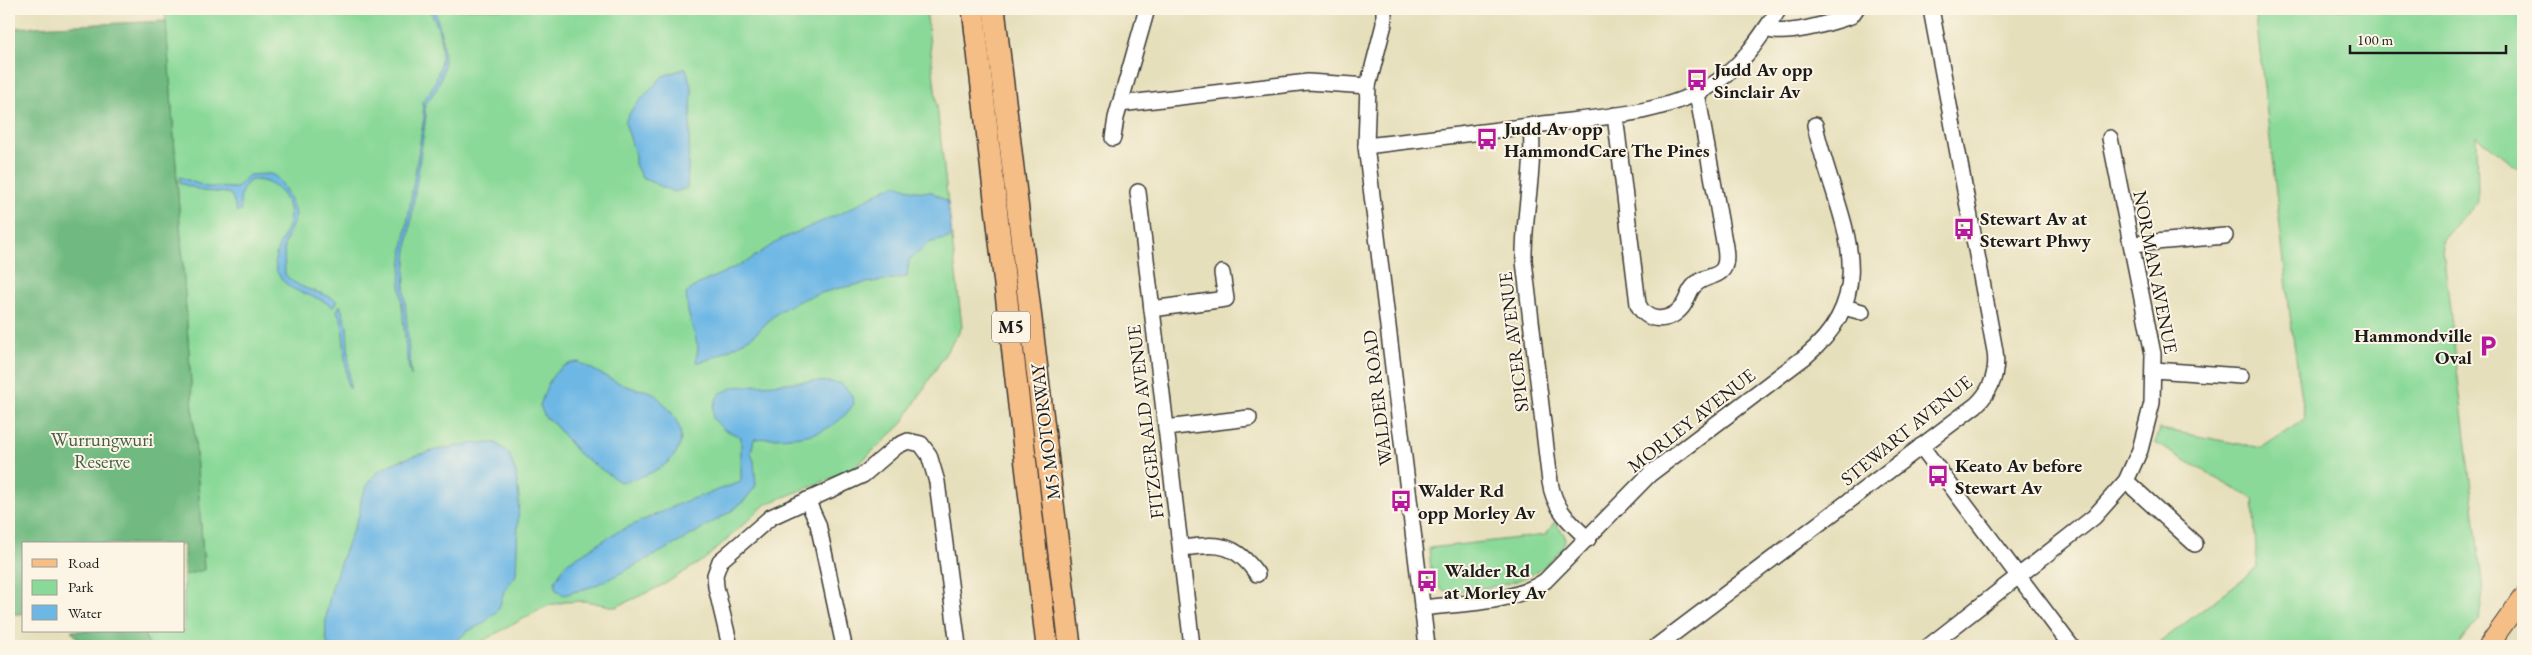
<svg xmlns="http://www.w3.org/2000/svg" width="2532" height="655" font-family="'EB Garamond',serif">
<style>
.green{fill:#8ad998;stroke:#537a5a}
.forest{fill:#6fb980;stroke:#466a4e}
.water{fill:#6db7e5;stroke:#446a80}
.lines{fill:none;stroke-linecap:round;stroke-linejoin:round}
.minor-casing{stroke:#3a3934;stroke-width:18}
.major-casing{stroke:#3a3934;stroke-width:21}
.highway-casing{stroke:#3a3934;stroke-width:24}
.minor{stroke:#fff;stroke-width:15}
.major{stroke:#f6be87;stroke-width:19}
.highway{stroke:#f6be87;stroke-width:21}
.labels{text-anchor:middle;stroke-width:4;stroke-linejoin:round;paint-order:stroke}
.shield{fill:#fcf5e5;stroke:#5f5d58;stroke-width:1}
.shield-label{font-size:18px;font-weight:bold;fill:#1c1c1c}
.poi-label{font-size:19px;font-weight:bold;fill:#1c1c1c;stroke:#fcf5e5;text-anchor:start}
.street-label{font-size:19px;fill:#1c1c1c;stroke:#fcf5e5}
.park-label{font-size:19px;fill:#425e47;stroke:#fcf5e5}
</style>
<rect width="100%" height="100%" fill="#fcf5e5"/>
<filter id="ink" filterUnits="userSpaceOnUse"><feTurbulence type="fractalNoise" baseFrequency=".02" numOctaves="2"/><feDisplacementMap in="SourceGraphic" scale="10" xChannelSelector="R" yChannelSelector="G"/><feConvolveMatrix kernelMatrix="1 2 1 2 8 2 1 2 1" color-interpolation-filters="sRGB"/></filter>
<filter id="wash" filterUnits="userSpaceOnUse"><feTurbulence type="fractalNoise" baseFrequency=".0096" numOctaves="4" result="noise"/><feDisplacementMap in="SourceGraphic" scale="20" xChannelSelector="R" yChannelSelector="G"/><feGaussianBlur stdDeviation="1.12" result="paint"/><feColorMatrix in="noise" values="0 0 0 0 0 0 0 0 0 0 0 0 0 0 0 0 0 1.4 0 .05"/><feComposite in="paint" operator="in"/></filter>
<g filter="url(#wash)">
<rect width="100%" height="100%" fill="#e6dfbb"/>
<g class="green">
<path d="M 165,9 L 926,9 L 962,327 L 901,425 L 851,471 L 766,504 L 705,559 L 663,585 L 616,607 L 585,601 L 565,602 L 547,606 L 473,646 L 150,646 L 142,631 L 184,631 L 184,575 L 204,569 Z"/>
<path d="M 2255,9 L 2523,9 L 2523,169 L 2516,167 L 2477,136 L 2478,202 L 2442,241 L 2483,591 L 2479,618 L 2457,646 L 2162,646 L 2159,643 L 2257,568 L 2253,499 L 2155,443 L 2160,429 L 2261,448 L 2305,419 L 2291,323 Z"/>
<path d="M 1554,522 L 1564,534 C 1567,544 1562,548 1556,555 C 1529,586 1491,587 1452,592 C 1429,592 1431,565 1429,548 L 1546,535 Z"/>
</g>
<g class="forest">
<path d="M 166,21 L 204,570 L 184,575 L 184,544 L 24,544 L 24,614 L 9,614 L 9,28 Z"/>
<path d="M 71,631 L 142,631 L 150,646 L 85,646 Z"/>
</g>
<g class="water">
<path d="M 428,9 L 434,9 L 435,11 C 445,46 452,77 424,105 L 426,116 L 407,249 L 404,288 L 411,376 L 407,360 L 400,284 L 403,249 L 424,117 L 422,102 C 444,78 449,37 428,9 Z"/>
<path d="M 686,68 L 692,90 L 687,188 L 674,192 L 642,178 L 635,164 L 635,154 L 625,122 L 632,109 L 663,76 Z"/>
<path d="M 270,174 C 282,176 292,203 296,215 L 284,246 L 285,274 C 300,292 319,289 337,301 L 334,306 L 332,307 C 317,293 292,296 280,277 C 267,256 284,242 289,222 C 294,199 273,178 251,180 C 240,188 239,199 241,211 L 237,212 L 232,196 L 228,193 L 203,191 L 180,183 L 180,177 L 206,187 L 237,188 L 249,175 Z"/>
<path d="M 899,185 L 914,191 L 932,192 L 948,202 L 952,237 L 929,243 L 909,260 L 907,277 C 866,283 810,289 776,314 C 768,320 762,329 754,335 C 744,342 706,364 696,362 L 698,347 L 688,312 L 686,293 L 697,285 L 748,261 L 779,240 L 846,211 L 886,188 Z"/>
<path d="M 340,305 L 347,326 L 350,389 L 347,383 L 342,322 L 337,311 Z"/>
<path d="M 578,362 C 595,370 612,381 629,387 C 636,390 645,389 651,392 C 659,397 665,405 670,411 C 702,452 656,476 620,482 L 579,454 L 554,424 L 545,417 L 540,406 C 547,384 553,365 578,362 Z"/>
<path d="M 812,381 L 841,383 L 851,394 L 854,404 C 827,442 795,436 754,439 L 751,453 L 754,461 L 756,486 L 745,500 L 733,510 L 683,540 L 617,575 L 594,586 L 564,595 L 555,589 L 555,581 L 566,564 L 615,533 L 683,502 L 741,482 L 741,437 L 723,429 L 713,419 L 713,407 L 719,394 L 734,387 Z"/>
<path d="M 476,443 L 496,443 L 509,453 L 516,474 L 519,497 L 516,575 L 504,591 L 499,609 L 484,623 L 468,631 L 450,646 L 328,646 C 317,610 346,549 359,515 C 361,511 360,505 361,500 C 363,491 373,474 382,469 C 402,456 452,446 476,443 Z"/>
</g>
</g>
<g filter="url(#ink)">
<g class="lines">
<g class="minor-casing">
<g id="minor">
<path d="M 1384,9 L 1384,24 L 1368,86 L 1366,146 L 1427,646"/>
<path d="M 1766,29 C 1787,37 1829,23 1851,16 L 1856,9"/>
<path d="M 1120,104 L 1308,82 L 1368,86"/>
<path d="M 1615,115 L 1638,304 C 1646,323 1669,323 1682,307 C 1687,301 1688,293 1693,287 C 1706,270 1731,284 1725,247 L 1697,93"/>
<path d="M 1531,126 C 1535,171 1523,216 1524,261 L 1550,482 C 1554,508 1569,522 1588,539"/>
<path d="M 1113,138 L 1116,118 L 1147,9"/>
<path d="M 1366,146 C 1425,139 1484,132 1543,124 C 1601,117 1665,115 1715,83 C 1743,65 1761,36 1779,9"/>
<path d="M 1138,192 L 1192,646"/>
<path d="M 2132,244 L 2225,236"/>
<path d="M 1844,307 L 1862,312"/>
<path d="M 1152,309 L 1226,299 L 1222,273"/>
<path d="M 2154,370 L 2241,376"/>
<path d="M 1166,428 L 1249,418"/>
<path d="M 1921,446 L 2071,646"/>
<path d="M 2126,481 L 2195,544"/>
<path d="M 807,500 L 818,524 L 844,646"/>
<path d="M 1181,548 C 1217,544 1234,541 1257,574"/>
<path d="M 1422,608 C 1463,603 1510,604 1545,581 L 1650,474 L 1806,356 C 1890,287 1832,208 1815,125"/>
<path d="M 730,646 L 716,587 L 715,575 L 720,561 L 771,517 L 863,475 L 897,446 L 908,441 L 921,444 L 929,455 L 937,482 L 958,646"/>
<path d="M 1657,646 L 1976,405 C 1992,390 1998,372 1995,351 L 1931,9"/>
<path d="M 1929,646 L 2094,517 L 2126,481 L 2140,450 L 2152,403 L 2153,354 L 2110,138"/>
</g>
</g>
<g class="major-casing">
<path id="major" d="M 2488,646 L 2523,597"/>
</g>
<g class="highway-casing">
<g id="highway">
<path d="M 973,9 L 1047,646"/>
<path d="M 994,9 L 1070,646"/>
</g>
</g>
<use href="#minor" class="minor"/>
<use href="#major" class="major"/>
<use href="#highway" class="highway"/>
</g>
</g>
<defs>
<g id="bus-bare" transform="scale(1.725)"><path d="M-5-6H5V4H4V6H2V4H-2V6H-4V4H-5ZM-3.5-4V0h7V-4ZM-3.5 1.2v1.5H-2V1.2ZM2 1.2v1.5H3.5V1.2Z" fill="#b5179e" stroke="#fcf5e5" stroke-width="2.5" paint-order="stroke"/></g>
<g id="parking-bare" transform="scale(1.725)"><path d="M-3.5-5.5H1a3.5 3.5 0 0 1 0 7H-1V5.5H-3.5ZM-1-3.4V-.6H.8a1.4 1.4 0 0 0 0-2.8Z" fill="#b5179e" stroke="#fcf5e5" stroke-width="2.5" paint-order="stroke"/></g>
</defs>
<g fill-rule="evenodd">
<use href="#bus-bare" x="1697" y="80"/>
<use href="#bus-bare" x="1487" y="139"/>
<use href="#bus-bare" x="1964" y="229"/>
<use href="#parking-bare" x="2488" y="346"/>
<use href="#bus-bare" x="1938" y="476"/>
<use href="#bus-bare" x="1401" y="501"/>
<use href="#bus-bare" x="1427" y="581"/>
</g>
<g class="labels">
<rect class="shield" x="992" y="311.5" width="38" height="31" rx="4"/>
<g class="shield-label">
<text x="1011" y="333">M5</text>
</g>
<g class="poi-label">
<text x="1714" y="76">Judd Av opp<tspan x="1714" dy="22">Sinclair Av</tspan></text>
<text x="1504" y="135">Judd Av opp<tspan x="1504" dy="22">HammondCare The Pines</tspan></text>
<text x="1980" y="225">Stewart Av at<tspan x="1980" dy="22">Stewart Phwy</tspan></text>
<text x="2472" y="342" text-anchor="end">Hammondville<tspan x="2472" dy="22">Oval</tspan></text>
<text x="1955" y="472">Keato Av before<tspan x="1955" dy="22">Stewart Av</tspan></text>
<text x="1418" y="497">Walder Rd<tspan x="1418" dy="22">opp Morley Av</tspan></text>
<text x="1444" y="577">Walder Rd<tspan x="1444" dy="22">at Morley Av</tspan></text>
</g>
<g class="street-label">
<text transform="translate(2156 272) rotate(79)" y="7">NORMAN AVENUE</text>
<text transform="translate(1513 342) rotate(-97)" y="7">SPICER AVENUE</text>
<text transform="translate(1377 398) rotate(-97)" y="7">WALDER ROAD</text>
<text transform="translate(1691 420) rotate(-38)" y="7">MORLEY AVENUE</text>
<text transform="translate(1145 422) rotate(-97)" y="7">FITZGERALD AVENUE</text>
<text transform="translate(1906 430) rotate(-39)" y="7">STEWART AVENUE</text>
<text transform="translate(1045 432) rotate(-97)" y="7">M5 MOTORWAY</text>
</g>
<g class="park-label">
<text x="102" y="446">Wurrungwuri<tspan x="102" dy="22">Reserve</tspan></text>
</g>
</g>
<rect width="2532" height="655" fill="none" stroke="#fcf5e5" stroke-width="30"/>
<rect x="22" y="542" width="162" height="90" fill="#fcf5e5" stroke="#a29e95"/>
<rect x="32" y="559" width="25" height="8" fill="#f6be87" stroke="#a29e95"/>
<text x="68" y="568" font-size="15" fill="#1c1c1c">Road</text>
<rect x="32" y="580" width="25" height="15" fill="#8ad998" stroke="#a29e95"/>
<text x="68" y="592" font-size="15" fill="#1c1c1c">Park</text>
<rect x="32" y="605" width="25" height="15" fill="#6db7e5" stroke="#a29e95"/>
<text x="68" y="618" font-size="15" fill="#1c1c1c">Water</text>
<path d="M2350 45v8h156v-8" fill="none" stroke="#1c1c1c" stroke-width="2.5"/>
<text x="2357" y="45" font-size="15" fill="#1c1c1c" stroke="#fcf5e5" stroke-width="4" paint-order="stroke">100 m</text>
</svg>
